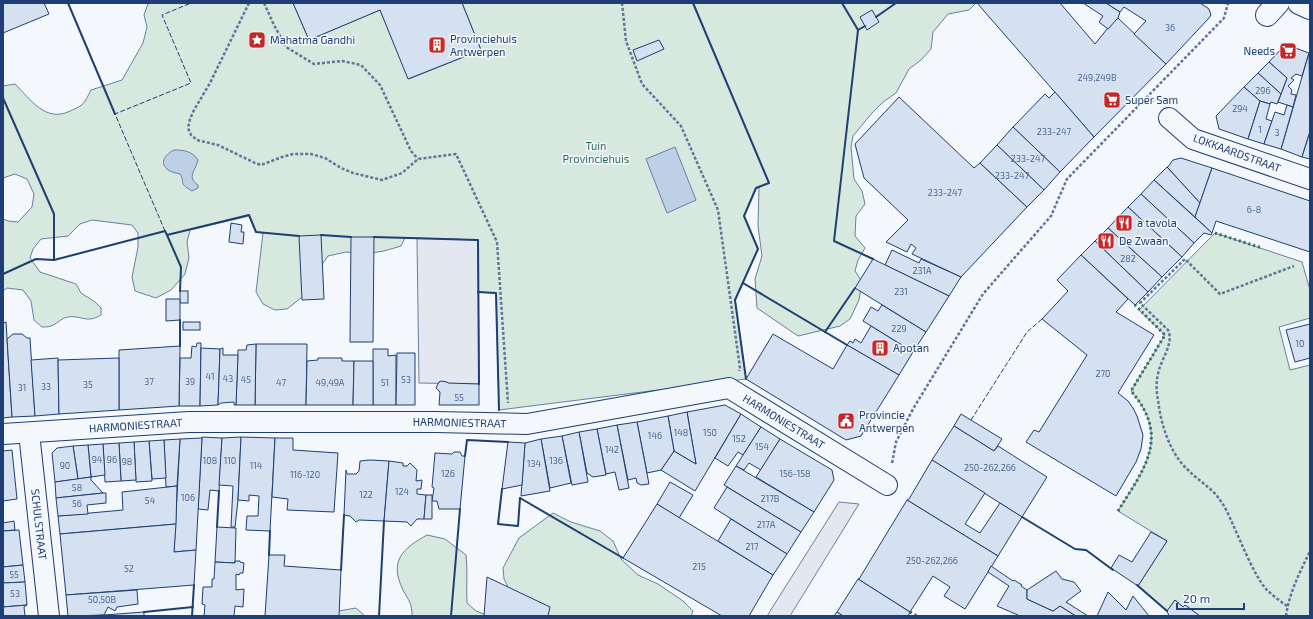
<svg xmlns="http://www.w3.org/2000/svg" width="1313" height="619" font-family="'Exo 2',sans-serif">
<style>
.green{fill:#d7e8df;stroke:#687fa3}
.parking{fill:#e3e8f0;stroke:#687fa3}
.water{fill:#bed0e5;stroke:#687fa3}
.building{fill:#d5e0f0;stroke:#1d3f73}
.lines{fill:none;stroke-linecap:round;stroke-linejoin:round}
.street-casing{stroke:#1d3f73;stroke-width:22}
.secondary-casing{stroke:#1d3f73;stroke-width:24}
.path{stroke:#5e769c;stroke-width:2.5;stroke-dasharray:3 2;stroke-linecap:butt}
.street{stroke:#f4f7fb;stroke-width:20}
.secondary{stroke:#f4f7fb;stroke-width:22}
.hedge{stroke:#2c6c60;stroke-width:3;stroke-dasharray:2 3;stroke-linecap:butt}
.fence{stroke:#1d3f73;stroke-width:1;stroke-dasharray:5 2;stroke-linecap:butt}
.wall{stroke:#1d3f73;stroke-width:2}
.labels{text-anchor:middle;stroke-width:3;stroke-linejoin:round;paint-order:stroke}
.number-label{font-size:9px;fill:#4b6792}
.poi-label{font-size:11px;fill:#1d3f73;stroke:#f4f7fb;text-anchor:start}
.park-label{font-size:11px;fill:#2c6c60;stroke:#f4f7fb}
.street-label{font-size:11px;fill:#1d3f73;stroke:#f4f7fb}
</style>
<rect width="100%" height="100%" fill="#f4f7fb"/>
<g class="green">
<path d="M 150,3 L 293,3 L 309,40 L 380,10 L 409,79 L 481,50 L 462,3 L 976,3 L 969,10 L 948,14 L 933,32 L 931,49 L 921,60 L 909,69 L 896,93 L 883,102 L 872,113 L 853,136 L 851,147 L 854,179 L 862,191 L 865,204 L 856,216 L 855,236 L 865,248 L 858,260 L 855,271 L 862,282 L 859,300 L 850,319 L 840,326 L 798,336 L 757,308 L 755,279 L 762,256 L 758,226 L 759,187 L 756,189 L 744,216 L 758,249 L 735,300 L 746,379 L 499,410 L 496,293 L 478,292 L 478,240 L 405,238 L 401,246 L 384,251 L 364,254 L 346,252 L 328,256 L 318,270 L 311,290 L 287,309 L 275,310 L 263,304 L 256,292 L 263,233 L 256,232 L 249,216 L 190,230 L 187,242 L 189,258 L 185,274 L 171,290 L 156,298 L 135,291 L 132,277 L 138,247 L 138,233 L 132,225 L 92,220 L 80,224 L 68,236 L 41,239 L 33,249 L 30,258 L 40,272 L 76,284 L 81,293 L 95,302 L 101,308 L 101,315 C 86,324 82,315 68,317 C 61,318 57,324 51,326 C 48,327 45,327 42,327 L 34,320 L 31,301 L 23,290 L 7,288 L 3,291 L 3,219 L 8,221 L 18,222 L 32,207 L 34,194 L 27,179 L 15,174 L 3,178 L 3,86 L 15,84 C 31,100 46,123 70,111 C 84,105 84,104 91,90 L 122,80 L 143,43 L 147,27 L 144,15 L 148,4 Z"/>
<path d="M 1215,233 L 1302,262 L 1310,290 L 1310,318 L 1279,327 L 1290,370 L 1310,365 L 1310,616 L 1200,616 L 1185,605 L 1183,607 L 1175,600 L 1167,611 L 1138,586 L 1167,541 L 1118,511 C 1144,469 1171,437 1131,391 L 1165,335 L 1139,310 Z"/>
<path d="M 553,513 L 571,522 L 600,531 L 613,541 L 621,559 L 638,575 L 658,584 L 683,601 L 693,611 L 691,616 L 538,616 L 514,599 L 504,579 L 503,568 L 519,538 Z"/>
<path d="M 427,535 L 445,539 L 466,555 C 468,572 466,586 467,603 L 476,611 L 489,616 L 412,616 C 412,603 409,601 403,590 C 389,561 402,549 427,535 Z"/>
<path d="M 356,608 L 365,616 L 325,616 L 327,613 Z"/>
</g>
<g class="parking">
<path d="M 417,238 L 478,240 L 479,384 L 419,383 Z"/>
<path d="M 839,502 L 859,504 L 790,616 L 767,616 Z"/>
</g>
<g class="water">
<path d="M 675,147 L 696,200 L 667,213 L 646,159 Z"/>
<path d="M 174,150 C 184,150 192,151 198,160 C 196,170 186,177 198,185 L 198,188 L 192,191 C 177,182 186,184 180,174 C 176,173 170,172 167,169 C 159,162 166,154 174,150 Z"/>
</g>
<g class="building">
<path d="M 3,3 L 44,3 L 49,14 L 3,33 Z"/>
<path d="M 293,3 L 462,3 L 481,50 L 408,79 L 380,10 L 309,40 Z"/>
<path d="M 977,3 L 1060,3 L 1095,44 L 1112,23 L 1118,18 L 1166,64 L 1094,137 Z"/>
<path d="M 1083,3 L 1106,3 L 1120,12 L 1118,18 L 1108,29 L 1099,22 L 1103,16 Z"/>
<path d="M 1106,3 L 1200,3 L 1209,9 L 1211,15 L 1209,18 L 1166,64 L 1134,34 L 1146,21 L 1124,7 L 1120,12 Z"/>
<path d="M 872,10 L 879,22 L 867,30 L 860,17 Z"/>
<path d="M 659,40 L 664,49 L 637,61 L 633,50 Z"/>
<path d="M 1290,46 L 1309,53 L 1302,76 L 1296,74 L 1291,78 L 1294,80 L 1288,86 L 1292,90 L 1291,94 L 1296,95 L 1293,107 L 1278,102 L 1287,78 L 1269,62 L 1283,47 Z"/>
<path d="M 1309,53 L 1310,131 L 1302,157 L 1281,149 Z"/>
<path d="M 1269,62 L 1287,78 L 1281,94 L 1258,73 Z"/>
<path d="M 1258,73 L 1281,94 L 1277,104 L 1271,102 L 1270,104 L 1260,101 L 1244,87 Z"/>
<path d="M 1244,87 L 1260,101 L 1248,139 L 1219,129 L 1216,116 Z"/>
<path d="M 1055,92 L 1094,137 L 1060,172 L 1013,127 L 1045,94 L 1049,98 Z"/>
<path d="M 899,97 L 974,168 L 980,163 L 1027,207 L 961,277 L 912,254 L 916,248 L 911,244 L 907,252 L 886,242 L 908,220 L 864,178 L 855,144 Z"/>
<path d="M 1260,101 L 1270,104 L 1266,119 L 1272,121 L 1264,144 L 1248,139 Z"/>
<path d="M 1287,105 L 1293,107 L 1281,149 L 1264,144 L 1275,112 L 1284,115 Z"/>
<path d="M 1013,127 L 1060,172 L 1044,190 L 997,145 Z"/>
<path d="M 1309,135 L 1310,135 L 1310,159 L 1302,157 Z"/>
<path d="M 997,145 L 1044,190 L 1027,207 L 980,163 Z"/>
<path d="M 1181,158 L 1212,168 L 1200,203 L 1167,167 L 1168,167 L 1173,160 Z"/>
<path d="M 1167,167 L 1200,203 L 1195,217 L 1154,180 Z"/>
<path d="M 1212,168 L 1310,201 L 1310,252 L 1216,221 L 1212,233 L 1195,217 Z"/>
<path d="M 1154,180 L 1212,233 L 1211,235 L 1204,233 L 1194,243 L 1141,194 Z"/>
<path d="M 1141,194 L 1194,243 L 1182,257 L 1128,207 Z"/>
<path d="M 1128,207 L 1182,257 L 1162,277 L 1108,228 Z"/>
<path d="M 231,223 L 242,225 L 241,232 L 244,232 L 243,244 L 229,242 Z"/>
<path d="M 1108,228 L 1162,277 L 1148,292 L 1095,241 Z"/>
<path d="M 321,235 L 324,299 L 302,300 L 299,236 Z"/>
<path d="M 351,237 L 374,237 L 373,342 L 350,342 Z"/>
<path d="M 1095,241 L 1148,292 L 1135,305 L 1081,255 Z"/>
<path d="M 892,250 L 919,263 L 921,259 L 961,277 L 949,296 L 885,265 Z"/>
<path d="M 1081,255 L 1128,299 L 1116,312 L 1154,335 L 1118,393 L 1128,401 L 1133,408 L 1137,416 L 1143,435 L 1141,449 L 1136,462 L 1116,496 L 1026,442 L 1034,430 L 1039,432 L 1087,355 L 1042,319 L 1068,291 L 1057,280 Z"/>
<path d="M 873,259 L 949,296 L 926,332 L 855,288 Z"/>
<rect x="180" y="291" width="8" height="12"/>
<path d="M 166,299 L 180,299 L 180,320 L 166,321 Z"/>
<path d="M 882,305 L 926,332 L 913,352 L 863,321 L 871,307 L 878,311 Z"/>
<path d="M 6,322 L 12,417 L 3,418 L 3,323 Z"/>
<rect x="183" y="322" width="17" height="8"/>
<path d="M 1310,324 L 1310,358 L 1295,362 L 1286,330 Z"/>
<path d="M 871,326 L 913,352 L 899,375 L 847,345 L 850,341 L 853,343 L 855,339 L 861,343 Z"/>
<path d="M 13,334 L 22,334 L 27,338 L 30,338 L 35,416 L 12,417 L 7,339 Z"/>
<path d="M 773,334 L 833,369 L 847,345 L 899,375 L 861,436 L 846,440 L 746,379 Z"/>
<path d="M 197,343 L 201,343 L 200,406 L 179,406 L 180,358 L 191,358 L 192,346 L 196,347 Z"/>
<path d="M 256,344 L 307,344 L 306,405 L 255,405 Z"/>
<path d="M 256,344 L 255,405 L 236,405 L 238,350 L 246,350 L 247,345 Z"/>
<path d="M 180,346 L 179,406 L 119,410 L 119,350 Z"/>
<path d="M 201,348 L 220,349 L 218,405 L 200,406 Z"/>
<path d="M 223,348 L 223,355 L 238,355 L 236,405 L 234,405 L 234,402 L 221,403 L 218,405 L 220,349 Z"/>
<path d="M 373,349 L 388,349 L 388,356 L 396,355 L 396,405 L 373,405 Z"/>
<path d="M 397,353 L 415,353 L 415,405 L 396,405 Z"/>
<path d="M 58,358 L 59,414 L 35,416 L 31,360 Z"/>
<path d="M 119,358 L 119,410 L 59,414 L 58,360 Z"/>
<path d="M 318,358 L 342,358 L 342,361 L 354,361 L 353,405 L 306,405 L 307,361 L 318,360 Z"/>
<path d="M 354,361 L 373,361 L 373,405 L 353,405 Z"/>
<path d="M 441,381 L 447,382 L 448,383 L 479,384 L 479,405 L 439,405 L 440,392 L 436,388 L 439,382 Z"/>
<path d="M 725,405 L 741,414 L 695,491 L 661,470 L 674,451 L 696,464 L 687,412 Z"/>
<path d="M 687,412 L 696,464 L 674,451 L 668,416 Z"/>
<path d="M 741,414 L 761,427 L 743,455 L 738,452 L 728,466 L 715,458 Z"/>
<path d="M 961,414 L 1002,439 L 994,451 L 954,426 Z"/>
<path d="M 668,416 L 674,451 L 661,470 L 647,473 L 637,422 Z"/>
<path d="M 637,422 L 649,484 L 641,485 L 637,483 L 636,478 L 628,480 L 617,425 Z"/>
<path d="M 617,425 L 629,488 L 619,490 L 615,472 L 606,474 L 597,429 Z"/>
<path d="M 954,426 L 994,451 L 998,446 L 1047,477 L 1022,517 L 932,460 Z"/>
<path d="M 761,427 L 780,439 L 761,470 L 749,463 L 744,470 L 736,466 Z"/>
<path d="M 597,429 L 606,475 L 593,477 L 587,473 L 579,432 Z"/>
<path d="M 579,432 L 588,482 L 572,485 L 562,436 Z"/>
<path d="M 562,436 L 571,483 L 550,488 L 541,439 Z"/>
<path d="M 202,437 L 222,438 L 219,491 L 210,490 L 208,510 L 198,509 Z"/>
<path d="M 241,437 L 238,500 L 235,527 L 231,527 L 233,486 L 219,485 L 222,438 Z"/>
<path d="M 241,437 L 275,438 L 270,531 L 246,530 L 247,516 L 258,516 L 259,496 L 249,495 L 249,501 L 238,500 Z"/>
<path d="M 202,438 L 196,550 L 174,552 L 180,439 Z"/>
<path d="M 275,438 L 293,438 L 293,450 L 338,453 L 334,512 L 287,510 L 288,499 L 272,497 Z"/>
<path d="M 180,439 L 177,486 L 166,487 L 164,440 Z"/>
<path d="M 541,439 L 550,491 L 521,496 L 525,443 Z"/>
<path d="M 780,439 L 832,470 L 834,480 L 814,512 L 756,477 Z"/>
<path d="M 164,440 L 166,478 L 152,479 L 149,441 Z"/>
<path d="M 149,441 L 152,481 L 136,482 L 134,442 Z"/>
<path d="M 134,442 L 136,480 L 121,481 L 119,443 Z"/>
<path d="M 508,442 L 525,443 L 522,485 L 502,489 Z"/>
<path d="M 119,443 L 121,481 L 105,482 L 103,444 Z"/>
<path d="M 103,444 L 105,475 L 91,477 L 88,445 Z"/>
<path d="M 88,445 L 91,477 L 78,479 L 73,446 Z"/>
<path d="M 73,446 L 78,479 L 55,482 L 52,453 L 57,448 Z"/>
<path d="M 12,450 L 17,499 L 3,501 L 3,451 Z"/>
<path d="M 454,452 L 460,452 L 462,456 L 465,456 L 460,509 L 439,509 L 437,501 L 432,501 L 434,488 L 432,487 L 435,453 L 452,454 Z"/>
<path d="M 370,460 L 389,461 L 384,521 L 359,520 L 356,522 L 350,516 L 344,515 L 346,470 L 347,474 L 356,474 L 359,471 L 360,461 Z"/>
<path d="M 932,460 L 985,493 L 965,524 L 980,533 L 1000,503 L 1022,517 L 998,556 L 907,500 L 909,499 Z"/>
<path d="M 389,461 L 403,463 L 403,466 L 407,466 L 410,463 L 417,470 L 416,481 L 422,480 L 421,489 L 417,489 L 417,494 L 426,495 L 424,519 L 417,519 L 411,526 L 407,522 L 384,521 Z"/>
<path d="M 736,466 L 814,512 L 801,532 L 724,485 Z"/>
<path d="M 91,477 L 91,480 L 103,493 L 56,498 L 55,482 Z"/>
<path d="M 670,482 L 693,495 L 679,518 L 657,504 Z"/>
<path d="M 177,486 L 176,524 L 60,534 L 58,516 L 123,510 L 122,492 Z"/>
<path d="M 727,487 L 801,532 L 787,554 L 714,508 Z"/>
<path d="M 103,493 L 106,493 L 106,503 L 87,505 L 88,514 L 58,516 L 56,498 Z"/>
<path d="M 426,495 L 432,495 L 432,519 L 424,519 Z"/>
<path d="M 907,500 L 998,556 L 965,609 L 944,596 L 950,587 L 933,576 L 910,612 L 858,579 L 859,579 Z"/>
<path d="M 657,504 L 773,575 L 749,616 L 722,616 L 623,558 Z"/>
<path d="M 731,519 L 787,554 L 773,575 L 718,541 Z"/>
<path d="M 14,521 L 15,530 L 3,531 L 3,523 Z"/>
<path d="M 176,524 L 174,552 L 196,550 L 194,585 L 66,595 L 60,534 Z"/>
<path d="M 217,527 L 236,528 L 235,563 L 215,562 Z"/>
<path d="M 19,530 L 23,565 L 3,567 L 3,531 Z"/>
<path d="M 1151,532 L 1167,541 L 1138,586 L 1111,568 L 1119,555 L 1132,562 Z"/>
<path d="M 269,555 L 285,555 L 284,566 L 341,570 L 339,616 L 265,616 Z"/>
<path d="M 235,561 L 240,561 L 240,562 L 244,563 L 243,573 L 240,573 L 239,575 L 236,574 L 236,590 L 244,589 L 243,607 L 235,606 L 234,616 L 204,616 L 205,605 L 202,604 L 203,587 L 212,587 L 212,579 L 214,579 L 215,562 L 235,563 Z"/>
<path d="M 23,565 L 25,582 L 3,583 L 3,567 Z"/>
<path d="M 991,566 L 1013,581 L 1014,580 L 1022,585 L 1021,586 L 1027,590 L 1027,599 L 1053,611 L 1060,606 L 1076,616 L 1018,616 L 1018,615 L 997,606 L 1009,586 L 988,572 Z"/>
<path d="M 1056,571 L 1062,579 L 1074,582 L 1081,591 L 1066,602 L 1088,616 L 1076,616 L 1060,606 L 1053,611 L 1027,599 L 1027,590 Z"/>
<path d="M 487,577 L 550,607 L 548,616 L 484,616 Z"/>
<path d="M 858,579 L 910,612 L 908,616 L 843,616 L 837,612 Z"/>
<path d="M 25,582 L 27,605 L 3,607 L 3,583 Z"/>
<path d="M 137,590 L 138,604 L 117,607 L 115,611 L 108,607 L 104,615 L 68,616 L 66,595 Z"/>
<path d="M 1108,592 L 1126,610 L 1133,596 L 1149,616 L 1097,616 Z"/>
<path d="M 1175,600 L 1183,607 L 1185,605 L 1200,616 L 1169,616 L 1167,611 Z"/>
<path d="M 27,605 L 24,607 L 25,616 L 3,616 L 3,607 Z"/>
<path d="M 144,612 L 144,616 L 92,616 L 104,615 Z"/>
<path d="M 837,612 L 843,616 L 834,616 Z"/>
</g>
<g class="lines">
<g class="street-casing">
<g id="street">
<path d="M 1169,118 L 1193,139 L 1310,179"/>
<path id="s1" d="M 29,433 L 49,616"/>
<path id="s2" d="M 3,434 L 189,422 L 436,422 L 527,424 L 729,388 L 887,485"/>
</g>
</g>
<g class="secondary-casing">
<g id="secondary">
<path d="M 1299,3 L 1310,8"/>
<path d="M 1267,15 L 1278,3"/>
</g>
</g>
<g class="path">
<path d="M 249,3 L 210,83 L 194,110 L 190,119 L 188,128 L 191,135 L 197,140 L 218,145 L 255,163 L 261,165 L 282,157 L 293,154 L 311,154 L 325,158 L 341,168 L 353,173 L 382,180 L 402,173 L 418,159 L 456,154 L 497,242 L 508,403"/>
<path d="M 264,3 L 274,25 L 286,47 L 314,64 L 342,61 L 361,65 L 380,85 L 411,151 L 418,159"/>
<path d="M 622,3 L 626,41 L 642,84 L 681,126 L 718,210 L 740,368 L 739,371"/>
<path d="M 1147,97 L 1154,103"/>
<path d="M 892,463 L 896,442 L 913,409 L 983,294 L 1051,216 L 1067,179 L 1224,18 L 1228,3"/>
<path d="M 1287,606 C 1280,601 1272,595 1266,589 C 1254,575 1242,544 1234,527 C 1230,518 1226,508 1220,500 C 1212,488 1199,481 1189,471 C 1170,454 1161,425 1158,400 C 1156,390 1156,380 1159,370 C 1162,358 1174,343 1168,330 L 1140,303 L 1185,259 L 1220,294 L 1294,266"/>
<path d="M 1286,616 C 1289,593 1300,572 1310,551"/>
</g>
<use href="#street" class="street"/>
<use href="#secondary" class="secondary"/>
<g class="hedge">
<path d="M 1215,233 L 1262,248"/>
<path d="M 1118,511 C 1144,469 1171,437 1131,391 L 1165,335 L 1135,305"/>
<path d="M 910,612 L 917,616"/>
</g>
<g class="fence">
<path d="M 165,231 L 115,114 L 191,83 L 162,15 L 191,3"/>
<path d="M 971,420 L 1027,332 L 1042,319"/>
</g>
<g class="wall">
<path d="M 68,3 L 115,114"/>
<path d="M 693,3 L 769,183 L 756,188 L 744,216 L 758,249 L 735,300 L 746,379"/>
<path d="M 842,3 L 858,30 L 834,241 L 873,259"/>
<path d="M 876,17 L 896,3"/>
<path d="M 858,30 L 865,26"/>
<path d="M 3,98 L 54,214 L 54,260"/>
<path d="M 167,235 L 181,267 L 180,291"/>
<path d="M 321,235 L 351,237"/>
<path d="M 374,237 L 478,240 L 479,384"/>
<path d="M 3,274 L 36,259 L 54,260 L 165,231 L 167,235 L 249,215 L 256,232 L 299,236"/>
<path d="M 743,283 L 847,345"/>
<path d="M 478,292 L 496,293 L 499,410"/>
<path d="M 825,332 L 855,288"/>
<path d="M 180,346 L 180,320"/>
<path d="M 465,456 L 467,440 L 508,442"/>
<path d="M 502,489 L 498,524 L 518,526 L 520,498"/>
<path d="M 520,498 L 623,558"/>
<path d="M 1022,517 L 1075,549 L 1086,550 L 1113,570"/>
<path d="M 217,527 L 219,491"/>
<path d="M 269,555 L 270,531"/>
<path d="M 341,570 L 344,515"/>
<path d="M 1137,585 L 1167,611"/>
<path d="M 144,612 L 193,607"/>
<path d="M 192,616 L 194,585"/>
<path d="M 379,616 L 384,521"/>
<path d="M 451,616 L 460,509"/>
</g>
</g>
<defs>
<g id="sight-square" transform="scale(0.9)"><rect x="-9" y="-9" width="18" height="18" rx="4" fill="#c62828" stroke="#f4f7fb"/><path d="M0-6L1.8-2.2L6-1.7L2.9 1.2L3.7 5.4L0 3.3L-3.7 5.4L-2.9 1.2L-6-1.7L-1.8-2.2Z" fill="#fff"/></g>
<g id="building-square" transform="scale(0.9)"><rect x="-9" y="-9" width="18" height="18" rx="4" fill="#c62828" stroke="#f4f7fb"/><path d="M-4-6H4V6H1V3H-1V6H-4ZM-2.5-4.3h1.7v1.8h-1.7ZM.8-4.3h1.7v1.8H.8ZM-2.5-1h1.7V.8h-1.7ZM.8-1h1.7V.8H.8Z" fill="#fff"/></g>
<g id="supermarket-square" transform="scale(0.9)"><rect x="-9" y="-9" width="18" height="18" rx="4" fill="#c62828" stroke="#f4f7fb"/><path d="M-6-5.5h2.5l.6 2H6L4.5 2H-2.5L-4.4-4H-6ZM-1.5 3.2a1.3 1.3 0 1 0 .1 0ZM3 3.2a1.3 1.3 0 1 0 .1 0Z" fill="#fff"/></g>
<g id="restaurant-square" transform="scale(0.9)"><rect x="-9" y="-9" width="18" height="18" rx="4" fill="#c62828" stroke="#f4f7fb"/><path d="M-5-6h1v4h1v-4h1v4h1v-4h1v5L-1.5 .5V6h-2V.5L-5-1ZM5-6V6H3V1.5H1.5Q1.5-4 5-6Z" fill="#fff"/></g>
<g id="civic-square" transform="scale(0.9)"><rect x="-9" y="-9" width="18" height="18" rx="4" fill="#c62828" stroke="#f4f7fb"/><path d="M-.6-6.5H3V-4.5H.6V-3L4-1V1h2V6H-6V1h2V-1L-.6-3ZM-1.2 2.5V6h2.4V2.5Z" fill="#fff"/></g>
</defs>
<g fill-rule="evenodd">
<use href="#sight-square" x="257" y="40"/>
<use href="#building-square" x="437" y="45"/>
<use href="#supermarket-square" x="1288" y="51"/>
<use href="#supermarket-square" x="1112" y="100"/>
<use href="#restaurant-square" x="1124" y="223"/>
<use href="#restaurant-square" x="1106" y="241"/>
<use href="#building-square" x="880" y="348"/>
<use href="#civic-square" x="846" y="421"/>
</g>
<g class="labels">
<g class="number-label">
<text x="1170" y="31">36</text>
<text x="1097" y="81">249,249B</text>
<text x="1263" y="94">296</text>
<text x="1240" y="112">294</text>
<text x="1260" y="133">1</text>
<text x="1054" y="135">233-247</text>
<text x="1277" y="136">3</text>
<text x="1028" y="162">233-247</text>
<text x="1012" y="179">233-247</text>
<text x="945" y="196">233-247</text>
<text x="1254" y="213">6-8</text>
<text x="1128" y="262">282</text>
<text x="922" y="274">231A</text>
<text x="901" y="295">231</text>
<text x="899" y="332">229</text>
<text x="1300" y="347">10</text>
<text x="1103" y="377">270</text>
<text x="210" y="380">41</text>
<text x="228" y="382">43</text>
<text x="246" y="383">45</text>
<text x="406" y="383">53</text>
<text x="149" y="385">37</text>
<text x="190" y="385">39</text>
<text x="281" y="386">47</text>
<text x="330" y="386">49,49A</text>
<text x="385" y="386">51</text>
<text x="88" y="388">35</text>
<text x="46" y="390">33</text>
<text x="22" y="391">31</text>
<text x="459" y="401">55</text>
<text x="681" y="436">148</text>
<text x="710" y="436">150</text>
<text x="655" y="439">146</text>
<text x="739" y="442">152</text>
<text x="762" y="450">154</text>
<text x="612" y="453">142</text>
<text x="97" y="463">94</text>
<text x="112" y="463">96</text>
<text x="210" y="464">108</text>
<text x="230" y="464">110</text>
<text x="556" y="464">136</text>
<text x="127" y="465">98</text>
<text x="534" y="467">134</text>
<text x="65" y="469">90</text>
<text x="256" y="469">114</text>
<text x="990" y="471">250-262,266</text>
<text x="448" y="477">126</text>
<text x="795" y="477">156-158</text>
<text x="305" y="478">116-120</text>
<text x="77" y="491">58</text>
<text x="402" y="495">124</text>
<text x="366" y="498">122</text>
<text x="188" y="501">106</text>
<text x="770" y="502">217B</text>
<text x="150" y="504">54</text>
<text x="77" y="507">56</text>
<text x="766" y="528">217A</text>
<text x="752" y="550">217</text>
<text x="932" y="564">250-262,266</text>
<text x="699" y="570">215</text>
<text x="129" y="572">52</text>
<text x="14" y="578">55</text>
<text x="15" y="597">53</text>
<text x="102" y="603">50,50B</text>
</g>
<g class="poi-label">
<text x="450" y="43">Provinciehuis<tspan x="450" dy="13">Antwerpen</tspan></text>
<text x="270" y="44">Mahatma Gandhi</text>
<text x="1275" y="55" text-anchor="end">Needs</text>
<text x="1125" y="104">Super Sam</text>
<text x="1137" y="227">a tavola</text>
<text x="1119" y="245">De Zwaan</text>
<text x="893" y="352">Apotan</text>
<text x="859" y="419">Provincie<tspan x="859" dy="13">Antwerpen</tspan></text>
</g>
<g class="park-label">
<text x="596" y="150">Tuin<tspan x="596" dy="13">Provinciehuis</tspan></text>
</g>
<g class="street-label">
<text transform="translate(1237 153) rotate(20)" y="4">LOKKAARDSTRAAT</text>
<text dy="4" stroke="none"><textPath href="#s2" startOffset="794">HARMONIESTRAAT</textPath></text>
<text dy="4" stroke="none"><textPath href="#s2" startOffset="457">HARMONIESTRAAT</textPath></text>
<text dy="4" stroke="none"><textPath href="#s2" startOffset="133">HARMONIESTRAAT</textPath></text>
<text dy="4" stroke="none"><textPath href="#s1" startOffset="92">SCHULSTRAAT</textPath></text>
</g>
</g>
<rect width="1313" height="619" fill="none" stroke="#1d3f73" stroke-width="8"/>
<path d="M1177 603v6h67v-6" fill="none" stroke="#1d3f73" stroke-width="2"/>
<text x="1183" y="603" font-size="12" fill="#1d3f73" stroke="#f4f7fb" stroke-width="3" paint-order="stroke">20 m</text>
</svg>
